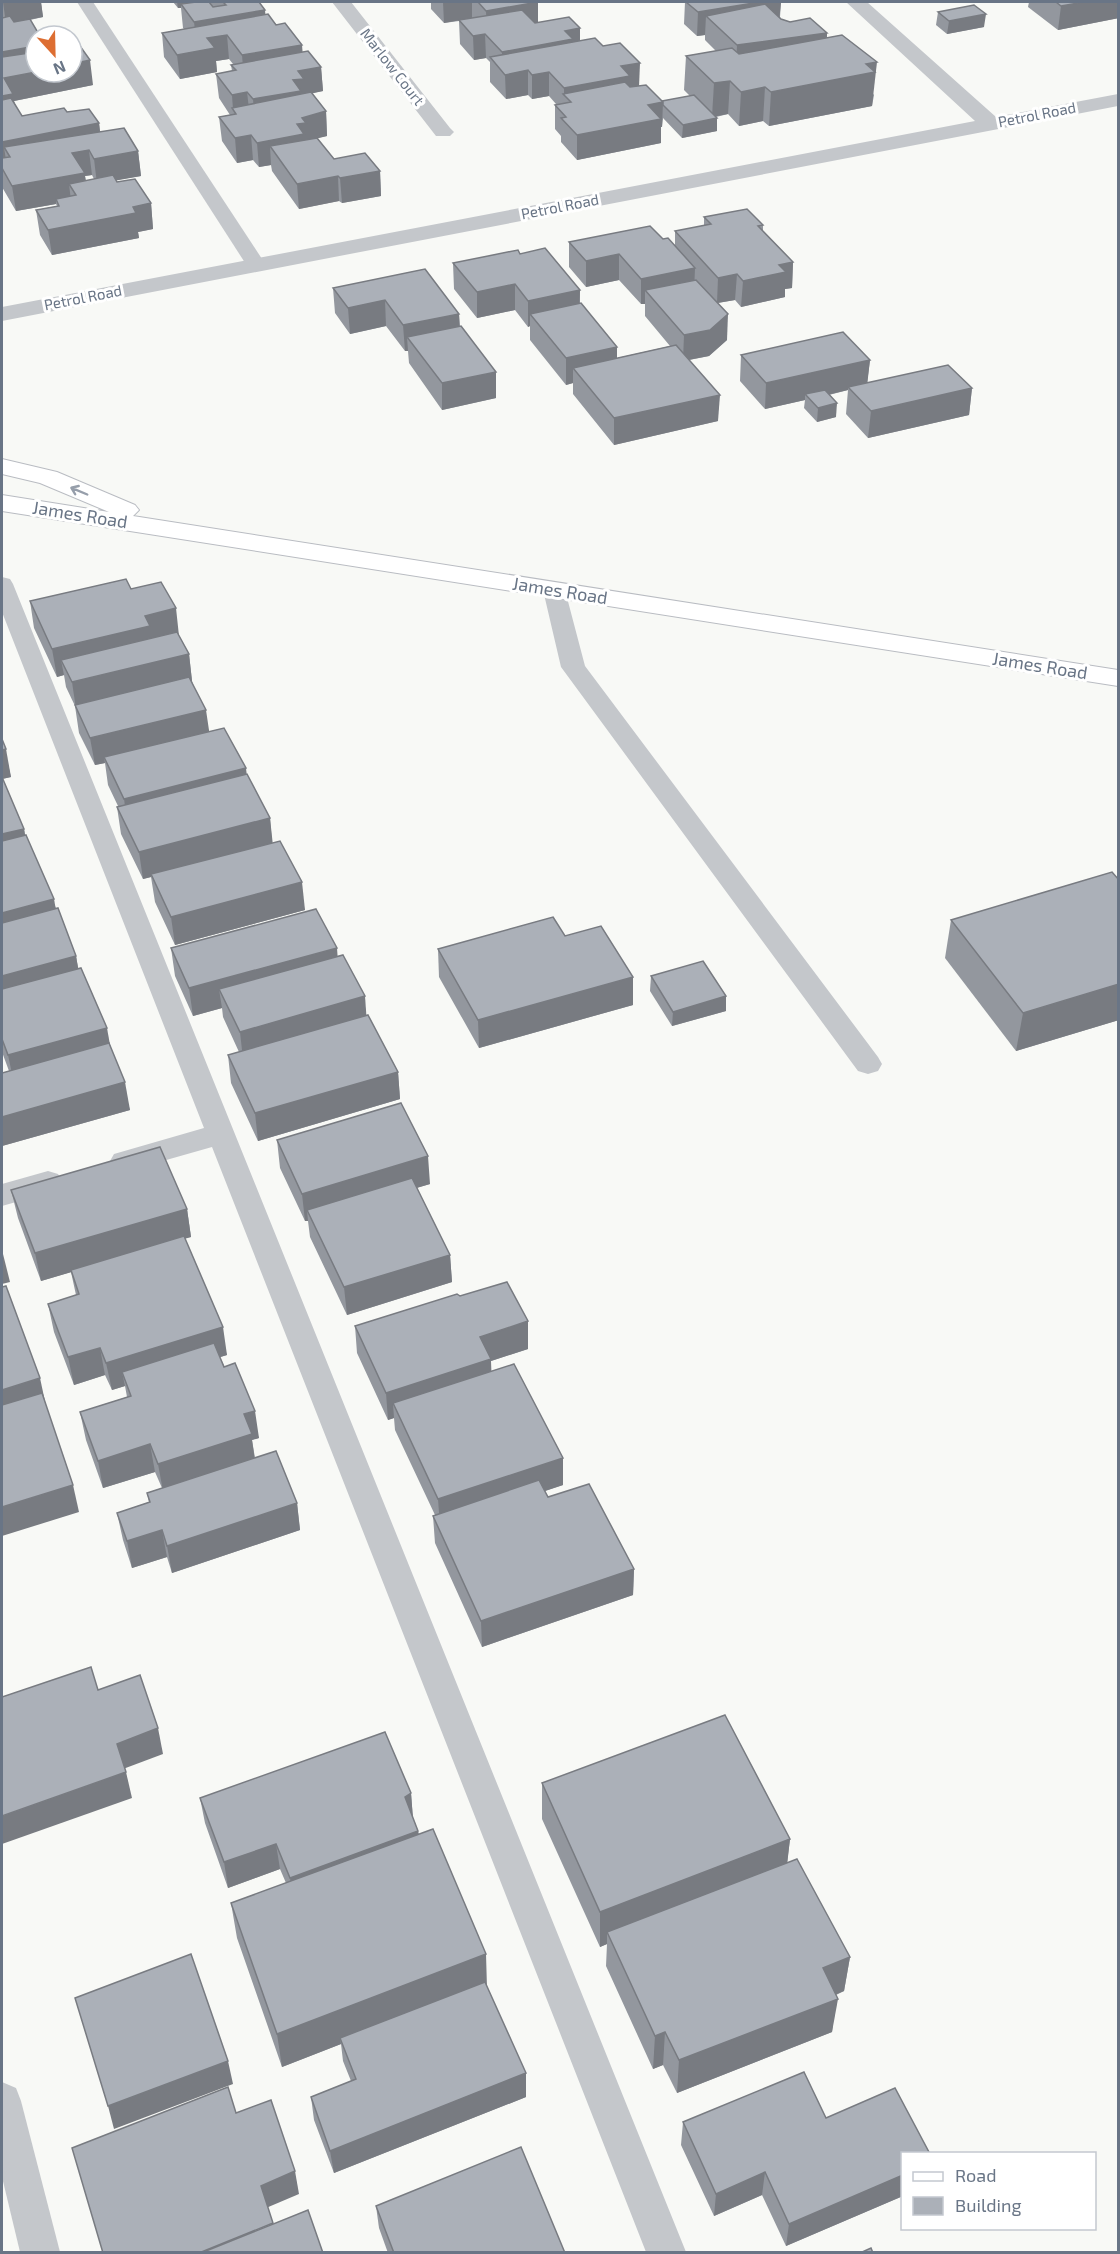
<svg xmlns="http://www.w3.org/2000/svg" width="1120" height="2254" font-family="'Exo 2',sans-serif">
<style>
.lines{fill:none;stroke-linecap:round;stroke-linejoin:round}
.secondary-casing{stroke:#b9bcc2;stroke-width:2}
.lane{fill:#c4c7cb;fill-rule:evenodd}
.street{fill:#c4c7cb;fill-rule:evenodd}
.secondary{fill:#fff;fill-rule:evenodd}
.wall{fill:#93979e;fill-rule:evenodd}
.shaded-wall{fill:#787b81}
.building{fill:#abb0b8;stroke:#787b81;stroke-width:1.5}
.oneway{stroke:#969eaa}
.labels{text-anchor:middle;stroke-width:6;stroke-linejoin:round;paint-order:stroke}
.far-street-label{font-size:15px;fill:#697586;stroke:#fff}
.street-label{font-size:18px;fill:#697586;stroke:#fff}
</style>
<rect width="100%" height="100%" fill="#f8f9f6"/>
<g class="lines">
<g class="secondary-casing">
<path id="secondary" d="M 2,459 L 57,472 L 135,505 L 139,510 L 133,516 L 1118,670 L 1118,686 L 2,511 L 2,495 L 109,512 L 40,483 L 2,474 Z"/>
</g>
<g class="lane">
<path d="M 77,2 L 93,2 L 266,265 L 263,269 L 249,269 Z"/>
<path d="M 2,577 L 10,579 L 13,584 L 686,2252 L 646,2252 L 212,1147 L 124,1172 L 114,1168 L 110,1161 L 114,1154 L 204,1128 L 2,612 Z"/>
<path d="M 554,583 L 562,585 L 565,590 L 585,666 L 878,1057 L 882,1064 L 878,1071 L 868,1074 L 858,1071 L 561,667 L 543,590 L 546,585 Z"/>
<path d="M 48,1171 L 58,1174 L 63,1182 L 58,1190 L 2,1206 L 2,1184 Z"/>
<path d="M 2,2082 L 16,2088 L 21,2101 L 60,2252 L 20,2252 L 2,2177 Z"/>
</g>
<g class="street">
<path d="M 332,2 L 351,2 L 450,128 L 454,132 L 450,136 L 436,136 Z"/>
<path d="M 846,2 L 867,2 L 996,117 L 1118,94 L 1118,106 L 2,321 L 2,307 L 975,121 Z"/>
</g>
<use href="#secondary" class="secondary"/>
</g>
<g class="wall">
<path d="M 2,2 L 41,2 L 43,17 L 30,20 L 36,72 L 93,85 L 14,101 L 15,104 L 22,116 L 67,112 L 99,123 L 100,132 L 138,151 L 141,176 L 116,180 L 117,182 L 151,203 L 153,229 L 138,232 L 139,238 L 52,255 L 40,235 L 36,210 L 57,206 L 56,204 L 16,211 L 2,187 ZM 92,175 L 94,179 L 86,181 L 85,176 Z"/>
<path d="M 173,2 L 259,2 L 265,10 L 265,15 L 302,45 L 302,52 L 321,67 L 323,91 L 312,93 L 326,111 L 327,136 L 317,138 L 334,159 L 380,171 L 381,196 L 342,203 L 339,201 L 299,209 L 272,171 L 271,165 L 259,167 L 253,160 L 237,163 L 222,141 L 219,117 L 230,115 L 219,98 L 216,74 L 232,71 L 231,65 L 233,64 L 229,59 L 216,61 L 217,72 L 180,79 L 164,57 L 162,33 L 184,29 L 183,28 L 181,8 L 178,8 Z"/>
<path d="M 431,2 L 538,2 L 538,22 L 580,41 L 639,86 L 662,101 L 690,96 L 684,90 L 686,56 L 716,51 L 705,40 L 705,35 L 697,36 L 684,24 L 685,2 L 781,2 L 780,17 L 781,19 L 827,33 L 827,37 L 874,95 L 872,106 L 769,126 L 763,121 L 739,126 L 728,114 L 716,117 L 717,131 L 682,138 L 663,118 L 662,127 L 661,127 L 661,143 L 577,160 L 561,142 L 561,136 L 555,129 L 555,105 L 556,104 L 549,96 L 532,99 L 528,95 L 506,99 L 490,82 L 490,62 L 486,58 L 474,60 L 460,44 L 459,21 L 444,23 L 431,9 Z"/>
<path d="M 1029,2 L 1119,2 L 1119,18 L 1058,30 L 1028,7 Z"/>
<path d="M 938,12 L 984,27 L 947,34 L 936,25 Z"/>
<path d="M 704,217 L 763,225 L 763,231 L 793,262 L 792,288 L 785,289 L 785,297 L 741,307 L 735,300 L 718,303 L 727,340 L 709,356 L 689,360 L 718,421 L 614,445 L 573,394 L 573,383 L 566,385 L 530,340 L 530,326 L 528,327 L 515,310 L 477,318 L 454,289 L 453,263 L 520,254 L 580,290 L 580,303 L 617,347 L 617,358 L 670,346 L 645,316 L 645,304 L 641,304 L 619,280 L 586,287 L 569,267 L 569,242 L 663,239 L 675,245 L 675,231 L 704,226 Z"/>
<path d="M 333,288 L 459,314 L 460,326 L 496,398 L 442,410 L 409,363 L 408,351 L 405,351 L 386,326 L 350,334 L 335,313 Z"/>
<path d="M 741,355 L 870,360 L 867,383 L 972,388 L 969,415 L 868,438 L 846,414 L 848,390 L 829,395 L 836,417 L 817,422 L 804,408 L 805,400 L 765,409 L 740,381 Z"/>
<path d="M 131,589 L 179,636 L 189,654 L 192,681 L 209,732 L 246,768 L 246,774 L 270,818 L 272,843 L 305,910 L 175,945 L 155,902 L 151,877 L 143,879 L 121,834 L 117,807 L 118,806 L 108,785 L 105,763 L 95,765 L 79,733 L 75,706 L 66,687 L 64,675 L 57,677 L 34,628 L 30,601 Z"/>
<path d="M 2,739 L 11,777 L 2,779 L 24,829 L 25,835 L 76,956 L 78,968 L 110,1045 L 130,1110 L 2,1146 L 2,1073 L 9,1071 L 2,1052 Z"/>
<path d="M 1119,880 L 1119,1020 L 1016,1051 L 945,958 L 951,920 Z"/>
<path d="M 565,936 L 633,1005 L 479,1048 L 439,977 L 438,949 Z"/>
<path d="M 171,948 L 337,957 L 366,1016 L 398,1072 L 400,1099 L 258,1141 L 231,1083 L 228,1055 L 239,1052 L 223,1017 L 222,1008 L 193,1016 L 175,976 Z"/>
<path d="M 651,976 L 726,1011 L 672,1026 L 650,991 Z"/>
<path d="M 277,1140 L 430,1184 L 416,1188 L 450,1255 L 452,1282 L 347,1315 L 310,1237 L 308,1221 L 305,1221 L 280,1168 Z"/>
<path d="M 11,1190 L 187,1209 L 191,1237 L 185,1238 L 227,1355 L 220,1357 L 259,1438 L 252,1440 L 255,1458 L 297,1503 L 300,1530 L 172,1573 L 167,1557 L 132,1568 L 123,1540 L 117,1513 L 149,1502 L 147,1493 L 162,1488 L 155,1472 L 103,1488 L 86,1440 L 80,1412 L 127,1397 L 125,1386 L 112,1390 L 105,1375 L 74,1385 L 54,1332 L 48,1304 L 76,1295 L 71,1272 L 41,1281 L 18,1218 Z"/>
<path d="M 460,1296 L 528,1349 L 491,1361 L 491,1371 L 563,1485 L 545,1491 L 548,1497 L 634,1569 L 633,1595 L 482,1647 L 435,1543 L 433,1516 L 435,1515 L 395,1430 L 394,1418 L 388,1420 L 357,1353 L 355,1326 Z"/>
<path d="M 542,1783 L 790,1839 L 787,1863 L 850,1957 L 844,1991 L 836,1995 L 832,2032 L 677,2093 L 663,2065 L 653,2069 L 606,1966 L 607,1944 L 600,1947 L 542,1819 Z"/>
<path d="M 411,1793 L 413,1819 L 418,1831 L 419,1834 L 487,1987 L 526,2097 L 334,2173 L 314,2120 L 311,2097 L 351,2081 L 343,2061 L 341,2044 L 282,2067 L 237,1938 L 231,1903 L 286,1883 L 280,1869 L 228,1888 L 205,1823 L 200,1798 Z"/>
<path d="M 826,2118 L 903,2154 L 903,2196 L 786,2246 L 762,2195 L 714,2216 L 681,2145 L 683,2122 Z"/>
<path d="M 376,2206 L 565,2253 L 388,2253 L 379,2228 Z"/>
</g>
<g class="shaded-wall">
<path d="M 3,2 L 41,2 L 43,17 L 6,24 Z"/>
<path d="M 177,2 L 212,2 L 183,7 L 181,4 L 181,8 L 178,8 Z"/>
<path d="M 443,2 L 472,2 L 472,18 L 444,23 Z"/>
<path d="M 538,2 L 538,25 L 487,34 L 486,11 Z"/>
<path d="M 760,2 L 781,2 L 779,22 L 706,16 L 705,35 L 697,36 L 698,12 Z"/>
<path d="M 1084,2 L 1119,2 L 1119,18 L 1058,30 L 1061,6 Z"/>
<path d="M 265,10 L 267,34 L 227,35 L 229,59 L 216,61 L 217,72 L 180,79 L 177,55 L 197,46 L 194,22 Z"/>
<path d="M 986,14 L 984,27 L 947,34 L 949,21 Z"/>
<path d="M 580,28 L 580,52 L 528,71 L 528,95 L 506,99 L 505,75 L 502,71 L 502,52 L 565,31 Z"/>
<path d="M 827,33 L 826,57 L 736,69 L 737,45 Z"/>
<path d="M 485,34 L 486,58 L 474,60 L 473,36 Z"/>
<path d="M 302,45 L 304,69 L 244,80 L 242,55 Z"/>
<path d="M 36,46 L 36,71 L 2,77 L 2,52 Z"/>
<path d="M 90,60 L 93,85 L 14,101 L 17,119 L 2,122 L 2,96 L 4,78 L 36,72 L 72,72 L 72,64 Z"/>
<path d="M 877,62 L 872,106 L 769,126 L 771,92 L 866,64 Z"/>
<path d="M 640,63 L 639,87 L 571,102 L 564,94 L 564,88 L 621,66 Z"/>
<path d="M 321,67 L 323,91 L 305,95 L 255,124 L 253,99 L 293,80 L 298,71 Z"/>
<path d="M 549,72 L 549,96 L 532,99 L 532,75 Z"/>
<path d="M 730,81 L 728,114 L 712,117 L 714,83 Z"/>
<path d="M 765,87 L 763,121 L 739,126 L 741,92 Z"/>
<path d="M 247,92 L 250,117 L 236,114 L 233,110 L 232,95 Z"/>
<path d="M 663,102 L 662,127 L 661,127 L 661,143 L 577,160 L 577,135 L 648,105 Z"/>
<path d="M 326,111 L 327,136 L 307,141 L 270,146 L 271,165 L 259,167 L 257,143 L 297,124 L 302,118 Z"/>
<path d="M 717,118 L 717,131 L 682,138 L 683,125 Z"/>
<path d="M 99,123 L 102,148 L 89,151 L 92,175 L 85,176 L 88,198 L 76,195 L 69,184 L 71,201 L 56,199 L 56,204 L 16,211 L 12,186 L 10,157 L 4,147 L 7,167 L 2,168 L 2,142 Z"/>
<path d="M 251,135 L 253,160 L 237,163 L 235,138 Z"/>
<path d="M 138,151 L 141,176 L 97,184 L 94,159 Z"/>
<path d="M 380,171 L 381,196 L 342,203 L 340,178 Z"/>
<path d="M 338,176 L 339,201 L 299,209 L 297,184 Z"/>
<path d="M 151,203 L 153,229 L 138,232 L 139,238 L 52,255 L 48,230 L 133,207 Z"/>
<path d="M 619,254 L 619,280 L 586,287 L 586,261 Z"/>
<path d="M 793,262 L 792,288 L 785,289 L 785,297 L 741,307 L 743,281 L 779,265 Z"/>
<path d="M 695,268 L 694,293 L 645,290 L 645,304 L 641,304 L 641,279 Z"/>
<path d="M 737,274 L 735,300 L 717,303 L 718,278 Z"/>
<path d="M 515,284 L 515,310 L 477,318 L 477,292 Z"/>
<path d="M 580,290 L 579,316 L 530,314 L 530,326 L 528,327 L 528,301 Z"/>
<path d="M 385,300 L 386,326 L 350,334 L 348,308 Z"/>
<path d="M 459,314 L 460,340 L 407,337 L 408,351 L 405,351 L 403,325 Z"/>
<path d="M 728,314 L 727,340 L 709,356 L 683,361 L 684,335 Z"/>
<path d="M 617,347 L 617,373 L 573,368 L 573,383 L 566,385 L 566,358 Z"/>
<path d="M 870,360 L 867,386 L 848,387 L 848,390 L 810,399 L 805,394 L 805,400 L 765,409 L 766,383 Z"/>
<path d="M 496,372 L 496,398 L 442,410 L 442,383 Z"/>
<path d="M 972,388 L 969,415 L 868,438 L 871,411 Z"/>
<path d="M 720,395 L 718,421 L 614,445 L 614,418 Z"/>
<path d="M 837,403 L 836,417 L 817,422 L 818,408 Z"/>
<path d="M 176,608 L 179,636 L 152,642 L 61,660 L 64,675 L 57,677 L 52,649 L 145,616 Z"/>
<path d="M 189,654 L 192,681 L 76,709 L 72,682 Z"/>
<path d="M 206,710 L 210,737 L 104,757 L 105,763 L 95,765 L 90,738 Z"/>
<path d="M 6,749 L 11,777 L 2,779 L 2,750 Z"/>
<path d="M 246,768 L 249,796 L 128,827 L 124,799 Z"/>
<path d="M 270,818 L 273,846 L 151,874 L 151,877 L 143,879 L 139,852 Z"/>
<path d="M 24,829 L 29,857 L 2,864 L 2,834 Z"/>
<path d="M 302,882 L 305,910 L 175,945 L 171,917 Z"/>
<path d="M 54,899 L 59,927 L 2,942 L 2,913 Z"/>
<path d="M 337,948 L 339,976 L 219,989 L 222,1008 L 193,1016 L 189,988 Z"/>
<path d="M 76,956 L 81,984 L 2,1006 L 2,976 Z"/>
<path d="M 633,977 L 633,1005 L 479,1048 L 478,1020 Z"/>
<path d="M 1119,984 L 1119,1020 L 1016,1051 L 1023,1013 Z"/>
<path d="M 365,996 L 367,1024 L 243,1059 L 240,1032 Z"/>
<path d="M 726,996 L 726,1011 L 672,1026 L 673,1012 Z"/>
<path d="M 107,1028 L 112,1056 L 14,1083 L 8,1055 Z"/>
<path d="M 398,1072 L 400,1099 L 258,1141 L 255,1113 Z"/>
<path d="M 125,1082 L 130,1110 L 2,1146 L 2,1117 Z"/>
<path d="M 428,1156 L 430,1184 L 312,1219 L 307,1210 L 308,1221 L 305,1221 L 302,1194 Z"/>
<path d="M 187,1209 L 191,1237 L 41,1281 L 35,1253 Z"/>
<path d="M 3,1254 L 10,1282 L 2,1284 L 2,1255 Z"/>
<path d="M 450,1255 L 452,1282 L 347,1315 L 344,1287 Z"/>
<path d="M 528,1321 L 528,1349 L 491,1361 L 492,1387 L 393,1403 L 394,1418 L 388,1420 L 386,1393 L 480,1337 Z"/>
<path d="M 223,1327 L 227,1355 L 127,1386 L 122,1372 L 125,1386 L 112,1390 L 106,1363 Z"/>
<path d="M 100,1348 L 105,1375 L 74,1385 L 68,1357 Z"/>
<path d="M 40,1378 L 46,1406 L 2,1419 L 2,1390 Z"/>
<path d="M 255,1411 L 259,1438 L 252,1440 L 255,1461 L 163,1491 L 158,1464 L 244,1414 Z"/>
<path d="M 150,1444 L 155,1472 L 103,1488 L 98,1461 Z"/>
<path d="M 563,1458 L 563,1485 L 440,1526 L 438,1499 Z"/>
<path d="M 73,1485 L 79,1512 L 2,1536 L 2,1507 Z"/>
<path d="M 297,1503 L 300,1530 L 172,1573 L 167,1546 Z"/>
<path d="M 162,1530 L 167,1557 L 132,1568 L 127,1541 Z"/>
<path d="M 634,1569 L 633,1595 L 482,1647 L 481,1621 Z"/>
<path d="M 158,1728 L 163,1754 L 123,1769 L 117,1744 Z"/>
<path d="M 126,1772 L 132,1798 L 2,1844 L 2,1816 Z"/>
<path d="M 411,1793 L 413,1819 L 405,1797 Z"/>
<path d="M 418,1831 L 420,1856 L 294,1903 L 290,1878 Z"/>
<path d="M 790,1839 L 786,1874 L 607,1932 L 607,1944 L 600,1947 L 600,1912 Z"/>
<path d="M 276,1844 L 280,1869 L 228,1888 L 224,1862 Z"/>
<path d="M 486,1954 L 487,1988 L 340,2038 L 341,2044 L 282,2067 L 277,2034 Z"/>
<path d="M 850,1957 L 844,1991 L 818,2002 L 823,1968 Z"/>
<path d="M 838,1999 L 832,2032 L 677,2093 L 679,2060 Z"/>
<path d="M 665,2032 L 663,2065 L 653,2069 L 655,2036 Z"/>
<path d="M 228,2061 L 233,2084 L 114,2129 L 108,2106 Z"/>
<path d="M 526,2073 L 526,2097 L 334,2173 L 330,2151 Z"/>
<path d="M 295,2171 L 299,2194 L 266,2208 L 261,2186 Z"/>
<path d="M 765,2172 L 762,2195 L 714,2216 L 716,2194 Z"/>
<path d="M 903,2175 L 903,2196 L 786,2246 L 789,2224 Z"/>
</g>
<g class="building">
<path d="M 196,2 L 209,2 L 213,7 L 226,5 L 223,2 L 259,2 L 265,10 L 194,22 L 181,4 Z"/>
<path d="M 478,2 L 538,2 L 486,11 Z"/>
<path d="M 686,2 L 760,2 L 698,12 Z"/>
<path d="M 1056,2 L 1084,2 L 1061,6 Z"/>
<path d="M 765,4 L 781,19 L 790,22 L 810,18 L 827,33 L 737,45 L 706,16 Z"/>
<path d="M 974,5 L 986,14 L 949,21 L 938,12 Z"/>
<path d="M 522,10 L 535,23 L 569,17 L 580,28 L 565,31 L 573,39 L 502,52 L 485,34 L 473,36 L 459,20 Z"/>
<path d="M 268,14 L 276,25 L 285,23 L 302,45 L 242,55 L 227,35 L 207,38 L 215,48 L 177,55 L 162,33 Z"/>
<path d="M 10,16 L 14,22 L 30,19 L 40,36 L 36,36 L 36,46 L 2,52 L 2,18 Z"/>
<path d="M 842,35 L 877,62 L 866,64 L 875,72 L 771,92 L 765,87 L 741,92 L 730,81 L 714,83 L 686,56 L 732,48 L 739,54 Z"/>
<path d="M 595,38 L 603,46 L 620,43 L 640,63 L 621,66 L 630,76 L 564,88 L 549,72 L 532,75 L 528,70 L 505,75 L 490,57 Z"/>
<path d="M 80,46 L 90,60 L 72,64 L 72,47 Z"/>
<path d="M 308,51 L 321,67 L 298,71 L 304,79 L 293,80 L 301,91 L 253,99 L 247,92 L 232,95 L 216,74 L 236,70 L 231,65 Z"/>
<path d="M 36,52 L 36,72 L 4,78 L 13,94 L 2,96 L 2,57 Z"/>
<path d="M 625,82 L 630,87 L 646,85 L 663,102 L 648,105 L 661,119 L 577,135 L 561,118 L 566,117 L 555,105 L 571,102 L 563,94 Z"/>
<path d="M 311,92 L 326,111 L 302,118 L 306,123 L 297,124 L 304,134 L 257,143 L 251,135 L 235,138 L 219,117 L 236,114 L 232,108 Z"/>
<path d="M 694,95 L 717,118 L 683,125 L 663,105 L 663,102 L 662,101 Z"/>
<path d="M 11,98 L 22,116 L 64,108 L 67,112 L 89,109 L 99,123 L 2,142 L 2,100 Z"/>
<path d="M 124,128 L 138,151 L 94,159 L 89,150 L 72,153 L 85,173 L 12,186 L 2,168 L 2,158 L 10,157 L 4,147 Z"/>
<path d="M 317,138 L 334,159 L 365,153 L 380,171 L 340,178 L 338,176 L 297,184 L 270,146 Z"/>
<path d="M 113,175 L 117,182 L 135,179 L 151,203 L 133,207 L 136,213 L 48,230 L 36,210 L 59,206 L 56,199 L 76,195 L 69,184 Z"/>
<path d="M 747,209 L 763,225 L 758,226 L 793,262 L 779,265 L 786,272 L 743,281 L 737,274 L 718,278 L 675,231 L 711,224 L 704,217 Z"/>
<path d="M 650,226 L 663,239 L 668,238 L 695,268 L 641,279 L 619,254 L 586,261 L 569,242 Z"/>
<path d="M 545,248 L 580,290 L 528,301 L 515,284 L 477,292 L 453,263 L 518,250 L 520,254 Z"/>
<path d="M 425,269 L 459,314 L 403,325 L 385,300 L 348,308 L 333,288 Z"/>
<path d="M 696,280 L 728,314 L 710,330 L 684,335 L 645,290 Z"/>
<path d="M 581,303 L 617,347 L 566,358 L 530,314 Z"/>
<path d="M 461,326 L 496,372 L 442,383 L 407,337 Z"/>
<path d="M 843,332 L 870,360 L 766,383 L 741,355 Z"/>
<path d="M 676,345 L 720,395 L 614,418 L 573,368 Z"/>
<path d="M 948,365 L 972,388 L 871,411 L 848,387 Z"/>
<path d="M 825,390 L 837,403 L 818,408 L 805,394 Z"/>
<path d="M 126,579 L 131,589 L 161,582 L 176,608 L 145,616 L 150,626 L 52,649 L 30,601 Z"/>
<path d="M 177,632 L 189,654 L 72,682 L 61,660 Z"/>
<path d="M 189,677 L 206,710 L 90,738 L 75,705 Z"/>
<path d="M 224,728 L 246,768 L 124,799 L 104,757 Z"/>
<path d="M 2,739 L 6,749 L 2,750 Z"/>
<path d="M 247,774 L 270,818 L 139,852 L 117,807 Z"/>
<path d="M 2,777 L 24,829 L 2,834 Z"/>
<path d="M 26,835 L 54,899 L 2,913 L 2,841 Z"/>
<path d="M 280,841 L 302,882 L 171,917 L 151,874 Z"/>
<path d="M 1112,872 L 1119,880 L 1119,984 L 1023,1013 L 951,920 Z"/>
<path d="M 58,908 L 76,956 L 2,976 L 2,923 Z"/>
<path d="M 316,909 L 337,948 L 189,988 L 171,948 Z"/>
<path d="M 553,917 L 565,936 L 601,926 L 633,977 L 478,1020 L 438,949 Z"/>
<path d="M 343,955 L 365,996 L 240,1032 L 219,989 Z"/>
<path d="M 703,961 L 726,996 L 673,1012 L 651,976 Z"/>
<path d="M 81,968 L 107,1028 L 8,1055 L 2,1039 L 2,989 Z"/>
<path d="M 368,1015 L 398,1072 L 255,1113 L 228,1055 Z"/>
<path d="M 109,1043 L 125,1082 L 2,1117 L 2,1073 Z"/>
<path d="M 401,1103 L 428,1156 L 302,1194 L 277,1140 Z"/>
<path d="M 160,1147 L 187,1209 L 35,1253 L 11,1190 Z"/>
<path d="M 412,1178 L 450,1255 L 344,1287 L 307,1210 Z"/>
<path d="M 184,1236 L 223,1327 L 106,1363 L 100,1348 L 68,1357 L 48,1304 L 79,1294 L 71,1270 Z"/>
<path d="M 507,1282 L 528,1321 L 480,1337 L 491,1359 L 386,1393 L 355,1326 L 457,1294 L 460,1296 Z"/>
<path d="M 6,1286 L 40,1378 L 2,1390 L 2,1287 Z"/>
<path d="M 214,1343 L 224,1367 L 235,1363 L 255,1411 L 244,1414 L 252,1434 L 158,1464 L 150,1444 L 98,1461 L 80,1412 L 131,1396 L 122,1372 Z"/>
<path d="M 514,1364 L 563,1458 L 438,1499 L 393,1403 Z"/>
<path d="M 42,1393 L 73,1485 L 2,1507 L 2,1405 Z"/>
<path d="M 276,1451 L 297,1503 L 167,1546 L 162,1530 L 127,1541 L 117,1513 L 150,1502 L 147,1493 Z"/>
<path d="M 539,1480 L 548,1497 L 589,1484 L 634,1569 L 481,1621 L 433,1516 Z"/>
<path d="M 91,1667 L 98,1690 L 140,1675 L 158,1728 L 117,1744 L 126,1772 L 2,1816 L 2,1697 Z"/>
<path d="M 725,1715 L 790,1839 L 600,1912 L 542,1783 Z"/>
<path d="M 385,1732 L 411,1793 L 405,1797 L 418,1831 L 290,1878 L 276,1844 L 224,1862 L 200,1798 Z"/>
<path d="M 433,1829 L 486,1954 L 277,2034 L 231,1903 Z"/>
<path d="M 797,1859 L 850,1957 L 823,1968 L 838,1999 L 679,2060 L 665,2032 L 655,2036 L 607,1932 Z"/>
<path d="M 191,1954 L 228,2061 L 108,2106 L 75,1998 Z"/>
<path d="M 485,1982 L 526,2073 L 330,2151 L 311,2097 L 356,2079 L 340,2038 Z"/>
<path d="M 804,2072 L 826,2118 L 895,2088 L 930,2154 L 903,2154 L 903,2175 L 789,2224 L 765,2172 L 716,2194 L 683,2122 Z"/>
<path d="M 228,2087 L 236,2113 L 271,2100 L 295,2171 L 261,2186 L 273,2223 L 199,2253 L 103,2253 L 72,2148 Z"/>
<path d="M 521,2147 L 565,2253 L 394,2253 L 376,2206 Z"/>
<path d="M 308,2210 L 323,2253 L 201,2253 Z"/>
<path d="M 871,2248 L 873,2253 L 860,2253 Z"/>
</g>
<defs><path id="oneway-shaft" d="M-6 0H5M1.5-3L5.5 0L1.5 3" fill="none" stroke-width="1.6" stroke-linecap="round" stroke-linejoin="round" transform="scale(1.5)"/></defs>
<use class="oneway" href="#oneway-shaft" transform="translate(79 491) rotate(-157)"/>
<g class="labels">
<g class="far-street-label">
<text transform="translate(392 67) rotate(52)" y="5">Marlow Court</text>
<text transform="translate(1037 115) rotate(-11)" y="5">Petrol Road</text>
<text transform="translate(560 207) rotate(-11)" y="5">Petrol Road</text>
<text transform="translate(83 298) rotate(-11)" y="5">Petrol Road</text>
</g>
<g class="street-label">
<text transform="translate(80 515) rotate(9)" y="6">James Road</text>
<text transform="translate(560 591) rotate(9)" y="6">James Road</text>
<text transform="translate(1040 666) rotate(9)" y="6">James Road</text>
</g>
</g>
<rect width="1120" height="2254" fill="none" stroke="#697586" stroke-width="6"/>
<rect x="901" y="2152" width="195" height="78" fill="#ffffff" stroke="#c3c8cf" stroke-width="1.5"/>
<rect x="913" y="2172" width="30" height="9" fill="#ffffff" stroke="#c3c8cf" stroke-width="1.5"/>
<text x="955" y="2182" font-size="18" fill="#697586">Road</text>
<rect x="913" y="2197" width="30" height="18" fill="#abb0b8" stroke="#c3c8cf" stroke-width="1.5"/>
<text x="955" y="2212" font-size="18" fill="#697586">Building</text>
<g transform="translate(54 54) rotate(158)"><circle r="28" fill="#ffffff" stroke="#c3c8cf" stroke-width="1.5"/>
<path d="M0-4.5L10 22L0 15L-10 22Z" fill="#dd6e32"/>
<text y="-9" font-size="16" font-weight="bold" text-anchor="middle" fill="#697586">N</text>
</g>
</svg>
